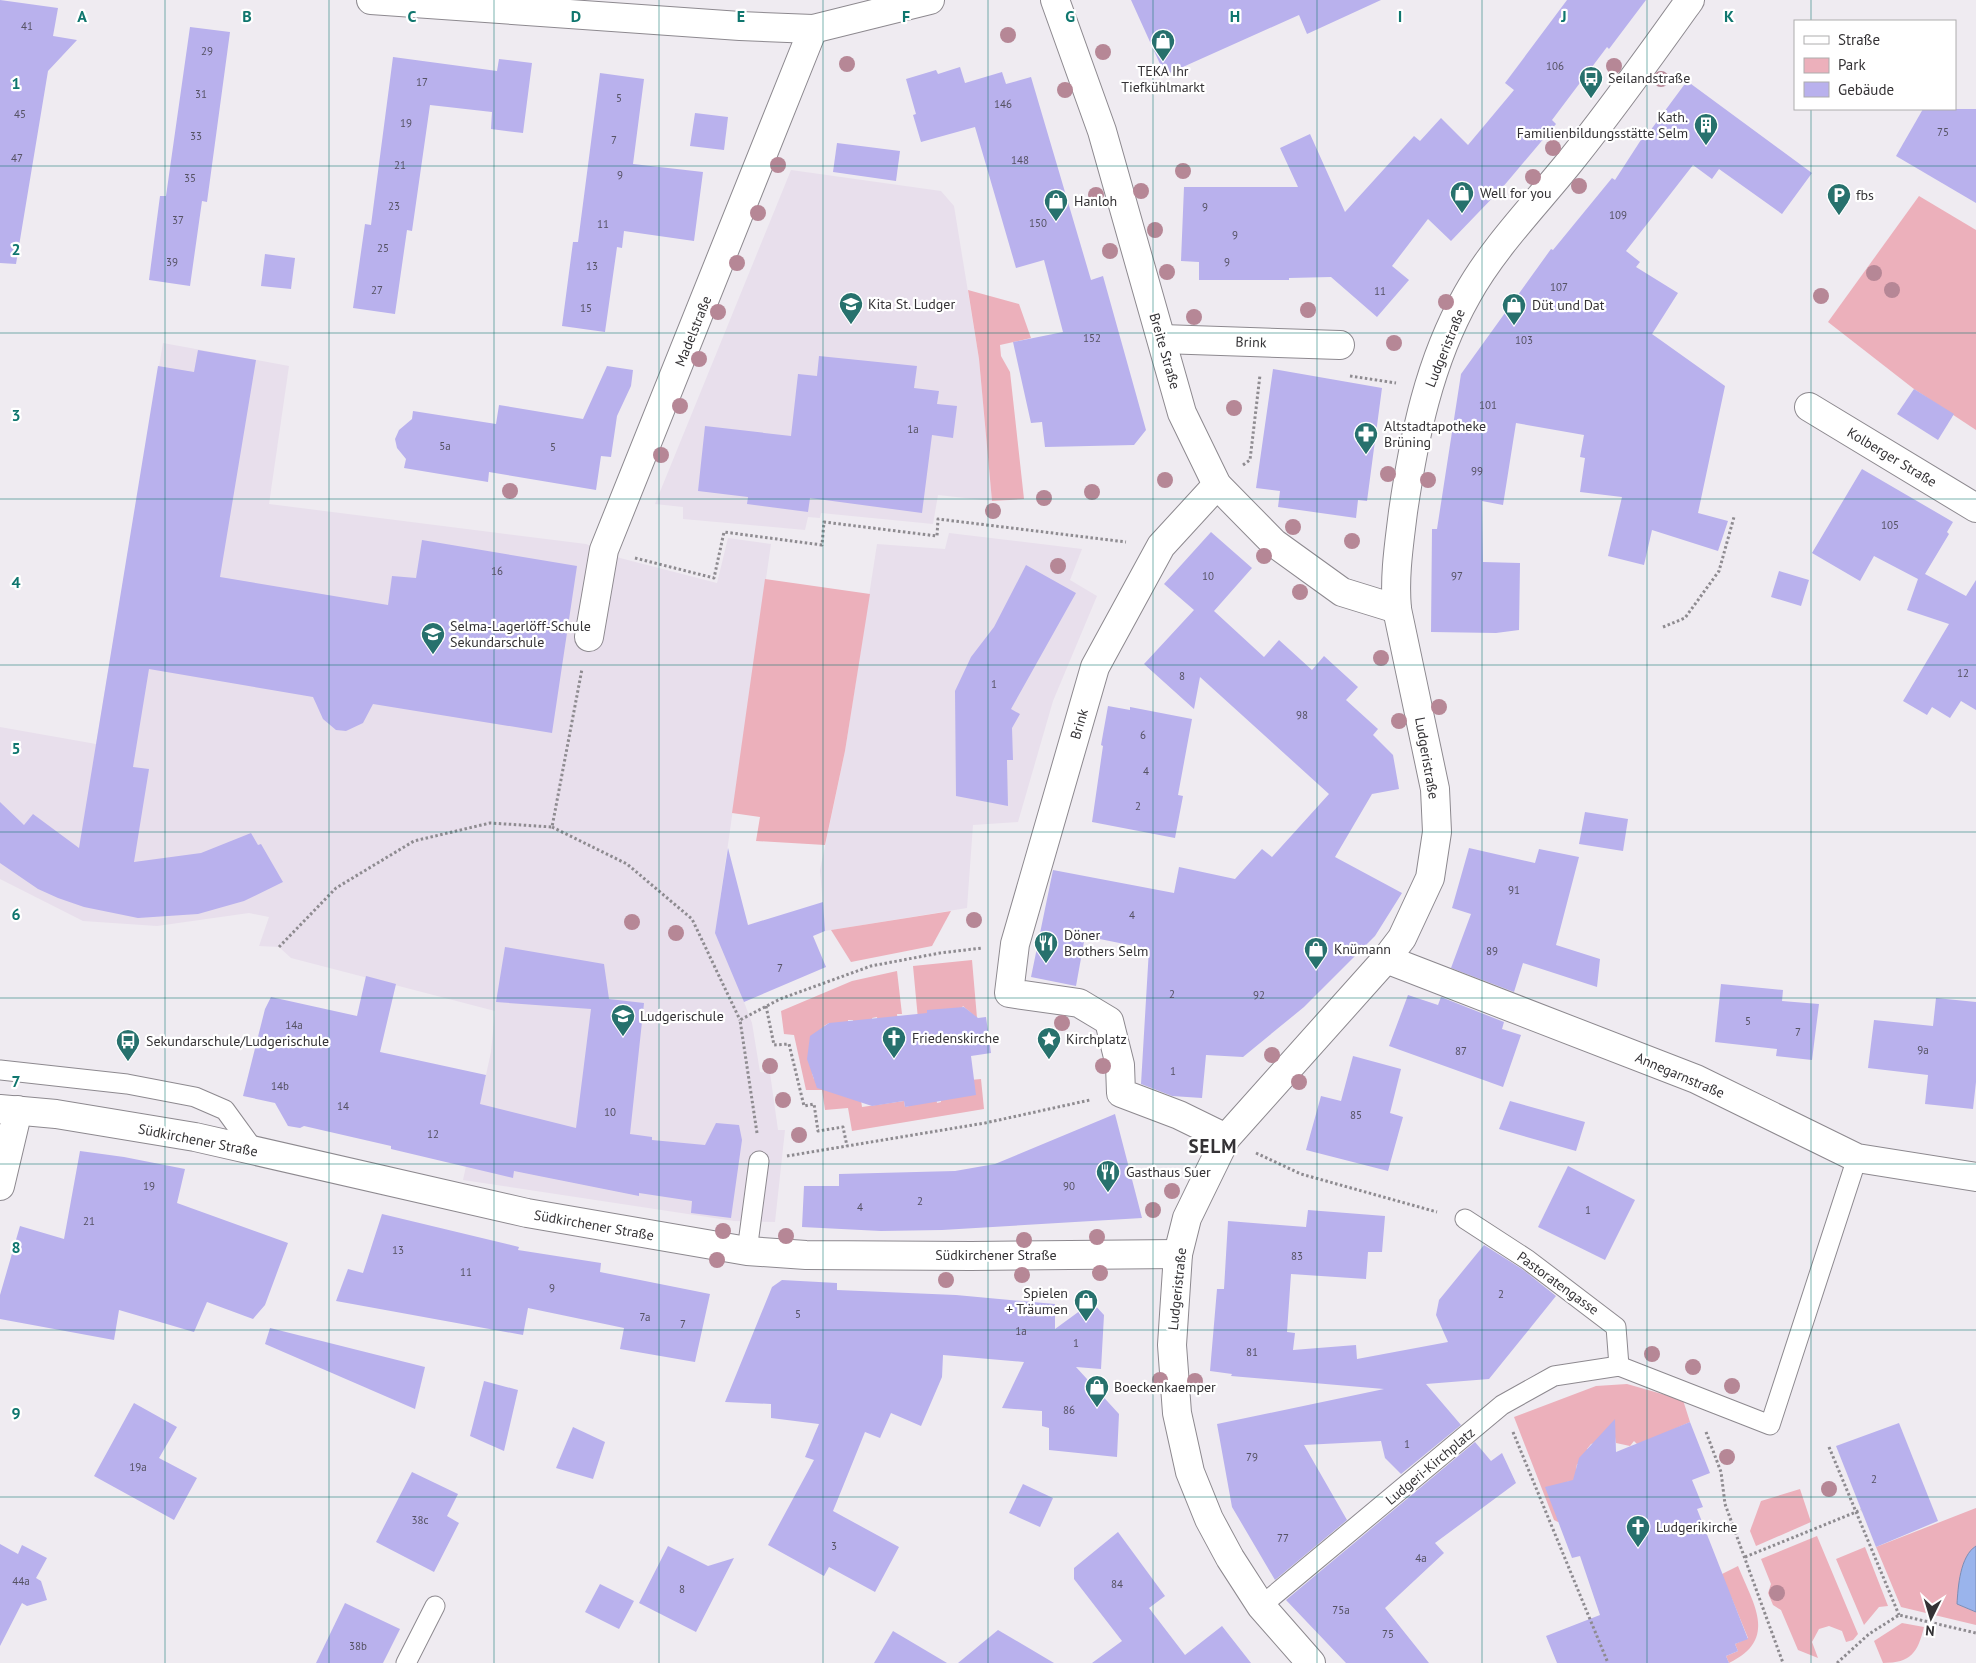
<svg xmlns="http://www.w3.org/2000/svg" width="1976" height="1663" font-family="'PT Sans',sans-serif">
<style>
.built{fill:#e8dfec}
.green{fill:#ecb0bb}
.water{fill:#9ab4ec;stroke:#7b8db5}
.building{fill:#b9b1ed}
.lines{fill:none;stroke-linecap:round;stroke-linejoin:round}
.lane-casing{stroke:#8d898f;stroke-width:21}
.street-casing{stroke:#8d898f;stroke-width:30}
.secondary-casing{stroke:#8d898f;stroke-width:30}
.path{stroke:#8e8b90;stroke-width:3;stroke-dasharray:2.5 2.5;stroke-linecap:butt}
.lane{stroke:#fff;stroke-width:19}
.street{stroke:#fff;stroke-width:28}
.secondary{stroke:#fff;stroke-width:28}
.tree{fill:#b68796}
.grid{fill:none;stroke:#0f766e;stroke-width:1;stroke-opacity:0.55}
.labels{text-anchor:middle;stroke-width:4.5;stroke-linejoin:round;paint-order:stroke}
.number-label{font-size:11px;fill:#555263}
.poi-label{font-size:14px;fill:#343235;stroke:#fff;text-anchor:start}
.street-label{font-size:14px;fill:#343235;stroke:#fff}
.district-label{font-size:19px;font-weight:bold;letter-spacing:1px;fill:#343235;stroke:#fff}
.grid-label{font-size:16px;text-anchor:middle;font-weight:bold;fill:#0f766e;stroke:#fff;stroke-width:4.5;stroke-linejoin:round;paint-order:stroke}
</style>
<rect width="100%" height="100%" fill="#efebf1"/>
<g class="built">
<path d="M 791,170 L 941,191 L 954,206 L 979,359 L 992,501 L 938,495 L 933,524 L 821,513 L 820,518 L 808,517 L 805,530 L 683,519 L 683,507 L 655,504 Z"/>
<path d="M 163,343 L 289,366 L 269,504 L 586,544 L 620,558 L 717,583 L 728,538 L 771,544 L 720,900 L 744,1002 L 752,1023 L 760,1072 L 770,1073 L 778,1130 L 785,1130 L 775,1222 L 734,1221 L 463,1180 L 491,1052 L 495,1011 L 291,958 L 279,947 L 259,946 L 269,917 L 249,913 L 157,926 L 83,921 L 0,879 L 0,727 L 96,744 Z"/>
<path d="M 949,533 L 1082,549 L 1070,580 L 1097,596 L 1053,701 L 1018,822 L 973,825 L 967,908 L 825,931 L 820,870 L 845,751 L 877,544 L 945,549 Z"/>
</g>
<g class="green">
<path d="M 1919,196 L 1976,230 L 1976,430 L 1914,389 L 1828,322 Z"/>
<path d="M 968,290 L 1019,304 L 1031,338 L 1000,345 L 1001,356 L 1010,372 L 1024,499 L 992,501 L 979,359 Z"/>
<path d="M 765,579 L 870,594 L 845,751 L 825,845 L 756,841 L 760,817 L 732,813 Z"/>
<path d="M 951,911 L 932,946 L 851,962 L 831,930 Z"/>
<path d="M 972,960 L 977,1018 L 963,1006 L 957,1015 L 927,1010 L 927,1018 L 918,1019 L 913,966 Z"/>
<path d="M 897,971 L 902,1014 L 897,1014 L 898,1022 L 878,1024 L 877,1017 L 872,1018 L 873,1025 L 854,1028 L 853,1020 L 848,1020 L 849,1028 L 834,1029 L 829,1023 L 824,1026 L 829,1032 L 812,1073 L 814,1079 L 859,1086 L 862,1107 L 904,1101 L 905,1107 L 909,1106 L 909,1101 L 936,1097 L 937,1103 L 941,1102 L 940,1096 L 970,1080 L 981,1079 L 984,1109 L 852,1131 L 848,1108 L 825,1110 L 822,1090 L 806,1090 L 794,1035 L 784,1034 L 781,1011 L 852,981 Z"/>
<path d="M 1627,1384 L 1683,1400 L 1690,1422 L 1638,1445 L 1634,1441 L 1630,1446 L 1616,1443 L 1615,1437 L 1591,1444 L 1587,1449 L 1591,1453 L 1582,1466 L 1577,1464 L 1576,1470 L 1582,1472 L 1571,1483 L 1570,1481 L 1567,1482 L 1569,1518 L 1558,1522 L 1554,1520 L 1514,1417 L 1596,1386 Z"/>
<path d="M 1800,1489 L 1811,1522 L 1756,1546 L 1750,1531 L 1761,1501 Z"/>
<path d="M 1976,1508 L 1976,1546 L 1974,1547 L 1957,1604 L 1976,1612 L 1976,1625 L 1901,1607 L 1876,1547 Z"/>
<path d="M 1817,1536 L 1858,1634 L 1853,1640 L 1846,1642 L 1842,1631 L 1829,1626 L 1819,1629 L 1812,1642 L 1818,1658 L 1798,1650 L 1781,1610 L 1773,1605 L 1768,1593 L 1771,1584 L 1761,1559 Z"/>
<path d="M 1865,1547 L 1888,1606 L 1879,1607 L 1864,1625 L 1836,1559 Z"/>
<path d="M 1738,1566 C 1753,1604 1779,1639 1729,1663 L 1726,1656 L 1738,1651 L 1735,1644 L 1748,1638 L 1732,1599 L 1718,1576 Z"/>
<path d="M 1902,1623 L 1924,1627 C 1918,1652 1911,1663 1883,1663 L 1874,1641 Z"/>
</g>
<path class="water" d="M 1976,1546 L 1976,1612 L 1957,1604 C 1958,1587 1960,1556 1976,1546 Z"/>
<g class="building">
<path d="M 0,0 L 58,8 L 53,36 L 77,40 L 48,71 L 16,264 L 0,263 Z"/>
<path d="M 1131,0 L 1381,0 L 1307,34 L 1299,15 L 1165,75 Z"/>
<path d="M 1567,0 L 1646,0 L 1609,49 L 1607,47 L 1552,120 L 1556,124 L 1502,188 L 1451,241 L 1428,219 L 1392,266 L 1409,280 L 1377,317 L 1331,277 L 1289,278 L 1289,280 L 1199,280 L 1199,262 L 1181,261 L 1184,187 L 1298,187 L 1280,148 L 1310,134 L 1345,212 L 1414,136 L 1420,141 L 1441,118 L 1468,145 L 1514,90 L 1505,83 Z"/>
<path d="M 190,27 L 230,32 L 207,202 L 202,201 L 190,286 L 149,280 L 160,196 L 166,196 Z"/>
<path d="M 393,57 L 497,71 L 499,59 L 532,63 L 523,133 L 491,129 L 492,112 L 430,105 L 412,231 L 407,230 L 395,314 L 353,308 L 365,224 L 371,225 Z"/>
<path d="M 960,67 L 965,83 L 1002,72 L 1006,84 L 1031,77 L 1091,280 L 1103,276 L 1146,430 L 1134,445 L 1045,447 L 1042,422 L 1031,423 L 1013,342 L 1063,332 L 1044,260 L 1016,268 L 975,127 L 921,142 L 913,115 L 916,114 L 906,79 L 936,70 L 938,74 Z"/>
<path d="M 600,73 L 644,79 L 633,164 L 703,172 L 694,241 L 624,231 L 622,248 L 617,247 L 605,332 L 562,326 L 573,242 L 578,242 Z"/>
<path d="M 1687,81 L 1812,173 L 1782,214 L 1719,169 L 1712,179 L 1693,165 L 1626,251 L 1640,262 L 1636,267 L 1678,293 L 1652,334 L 1725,386 L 1698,513 L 1728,521 L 1718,551 L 1652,530 L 1644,565 L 1608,556 L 1622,497 L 1580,492 L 1585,458 L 1580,457 L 1584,435 L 1516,423 L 1503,505 L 1482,501 L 1483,562 L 1520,563 L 1519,630 L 1496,633 L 1431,632 L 1432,529 L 1437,529 L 1461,374 L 1551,249 L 1553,250 L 1612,178 L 1615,180 L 1648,129 L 1650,131 Z"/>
<path d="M 1923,109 L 1976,109 L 1976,203 L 1896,156 Z"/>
<path d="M 695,113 L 728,117 L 724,150 L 690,146 Z"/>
<path d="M 837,143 L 900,151 L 896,181 L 833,172 Z"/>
<path d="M 265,254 L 295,258 L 291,289 L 261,286 Z"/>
<path d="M 198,350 L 256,360 L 220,577 L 388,605 L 392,576 L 416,578 L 422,540 L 577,566 L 552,733 L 373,704 L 363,723 L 346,731 L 336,730 L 323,719 L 313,697 L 149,669 L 133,767 L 149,769 L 134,862 L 201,853 L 251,833 L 258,845 L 261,844 L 283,882 L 244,901 L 198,914 L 138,918 L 84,907 L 58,898 L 38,889 L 0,863 L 0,802 L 24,825 L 33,814 L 79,848 L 158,366 L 194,372 Z"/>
<path d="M 819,356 L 917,366 L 914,388 L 939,391 L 937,404 L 957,406 L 953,438 L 932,435 L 922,513 L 810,498 L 808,512 L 747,504 L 748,497 L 698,491 L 705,426 L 791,436 L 798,374 L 817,376 Z"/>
<path d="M 607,366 L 633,370 L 631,386 L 617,416 L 611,457 L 601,456 L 596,490 L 489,472 L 488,482 L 404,468 L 406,459 L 397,448 L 395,439 L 399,430 L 412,419 L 413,411 L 496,424 L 499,405 L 583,419 Z"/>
<path d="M 1273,369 L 1382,388 L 1367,501 L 1358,500 L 1356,518 L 1278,507 L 1280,491 L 1256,488 Z"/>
<path d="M 1914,389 L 1954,414 L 1938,440 L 1897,414 Z"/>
<path d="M 1862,469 L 1953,522 L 1947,532 L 1949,534 L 1925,574 L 1966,596 L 1976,580 L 1976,710 L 1961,701 L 1950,718 L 1932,707 L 1927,715 L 1903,701 L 1949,624 L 1907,610 L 1918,579 L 1874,556 L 1860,581 L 1812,553 Z"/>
<path d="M 1211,532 L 1252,568 L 1214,611 L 1264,657 L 1279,640 L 1312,670 L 1324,656 L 1358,687 L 1346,700 L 1378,729 L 1373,735 L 1393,755 L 1399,789 L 1372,794 L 1335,857 L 1402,893 L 1375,936 L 1304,1007 L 1243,1057 L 1206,1055 L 1202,1098 L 1172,1096 L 1141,1084 L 1149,949 L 1085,936 L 1076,986 L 1031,977 L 1053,870 L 1174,893 L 1179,867 L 1235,879 L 1262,849 L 1272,857 L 1329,794 L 1200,677 L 1194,709 L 1144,664 L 1194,610 L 1164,584 Z"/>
<path d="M 1026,565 L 1076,593 L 1011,709 L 1020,714 L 1012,728 L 1013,760 L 1007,760 L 1008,806 L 956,796 L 955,691 L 971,657 L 994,627 Z"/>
<path d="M 1779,571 L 1809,580 L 1801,606 L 1771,597 Z"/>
<path d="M 1108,706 L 1130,710 L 1130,707 L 1192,719 L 1178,795 L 1183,796 L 1175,838 L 1092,822 L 1103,746 L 1101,745 Z"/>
<path d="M 1585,812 L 1628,819 L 1623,851 L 1579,844 Z"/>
<path d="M 728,848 L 748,925 L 823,902 L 825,931 L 813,936 L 826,967 L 744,1002 L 715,933 Z"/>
<path d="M 1469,848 L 1535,863 L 1539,849 L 1579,857 L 1556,945 L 1600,959 L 1597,987 L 1523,963 L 1514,992 L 1451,968 L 1471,914 L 1452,908 Z"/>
<path d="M 505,947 L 604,964 L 609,999 L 644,1003 L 630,1134 L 652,1137 L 652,1140 L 705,1145 L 716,1123 L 739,1125 L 742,1140 L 731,1218 L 691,1213 L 692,1201 L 639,1193 L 639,1196 L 514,1171 L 513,1178 L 391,1149 L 391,1146 L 304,1126 L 300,1128 L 288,1126 L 275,1103 L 243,1096 L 265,1009 L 271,997 L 357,1016 L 366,976 L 396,984 L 380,1052 L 486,1075 L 480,1104 L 576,1128 L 591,1009 L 496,1002 Z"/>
<path d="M 1721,984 L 1783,990 L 1782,1001 L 1819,1004 L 1812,1060 L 1776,1056 L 1777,1049 L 1715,1042 Z"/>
<path d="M 1408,995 L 1438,1005 L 1441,997 L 1504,1022 L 1502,1029 L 1521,1035 L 1503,1087 L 1389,1046 Z"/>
<path d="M 1936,998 L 1976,1002 L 1976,1082 L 1973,1109 L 1925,1104 L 1928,1075 L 1868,1068 L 1874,1020 L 1933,1026 Z"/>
<path d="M 964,1007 L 978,1018 L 986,1017 L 991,1053 L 971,1056 L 976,1095 L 905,1107 L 904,1101 L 872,1106 L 817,1088 L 807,1059 L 810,1036 L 829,1023 L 927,1013 L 927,1010 Z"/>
<path d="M 1353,1056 L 1401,1069 L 1390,1113 L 1403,1117 L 1388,1171 L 1306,1150 L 1321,1096 L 1341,1101 Z"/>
<path d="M 1510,1101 L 1585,1122 L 1576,1151 L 1499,1129 Z"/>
<path d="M 1115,1114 L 1142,1218 L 942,1230 L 881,1231 L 802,1227 L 804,1186 L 839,1186 L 839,1174 L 955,1171 L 995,1164 Z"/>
<path d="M 80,1151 L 124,1157 L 185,1169 L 177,1203 L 288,1243 L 265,1305 L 253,1319 L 207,1302 L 194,1332 L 119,1310 L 114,1340 L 0,1319 L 0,1295 L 20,1226 L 64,1239 Z"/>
<path d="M 1568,1166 L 1635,1200 L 1605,1260 L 1538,1227 Z"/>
<path d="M 1308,1210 L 1385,1216 L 1382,1252 L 1368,1252 L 1366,1279 L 1291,1274 L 1287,1332 L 1295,1333 L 1293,1350 L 1356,1345 L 1357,1359 L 1448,1342 L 1436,1315 L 1439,1300 L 1484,1245 L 1522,1269 L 1556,1296 L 1489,1379 L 1426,1384 L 1461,1425 L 1401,1474 L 1385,1458 L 1381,1441 L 1304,1445 L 1347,1520 L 1275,1580 L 1232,1507 L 1217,1424 L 1384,1389 L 1231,1376 L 1232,1374 L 1210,1371 L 1217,1289 L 1224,1289 L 1228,1221 L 1306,1227 Z"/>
<path d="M 382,1214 L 519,1247 L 518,1250 L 601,1263 L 600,1272 L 710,1294 L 695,1362 L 620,1349 L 624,1328 L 528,1308 L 523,1335 L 336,1301 L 348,1269 L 363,1273 Z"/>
<path d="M 782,1280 L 837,1283 L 837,1290 L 956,1295 L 1055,1304 L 1055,1329 L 1092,1302 L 1104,1315 L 1101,1369 L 1076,1367 L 1119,1414 L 1117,1457 L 1049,1450 L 1049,1428 L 1042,1426 L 1042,1411 L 1002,1408 L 1024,1362 L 943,1355 L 942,1377 L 921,1426 L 891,1413 L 880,1438 L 865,1432 L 833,1511 L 899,1547 L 875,1592 L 829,1567 L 824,1576 L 768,1545 L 814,1460 L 805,1457 L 819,1424 L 771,1418 L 771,1404 L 725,1402 L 772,1287 Z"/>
<path d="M 270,1328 L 425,1367 L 415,1409 L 265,1344 Z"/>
<path d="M 484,1381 L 518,1390 L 504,1451 L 470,1436 Z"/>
<path d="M 134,1403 L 177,1427 L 159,1458 L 197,1478 L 174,1520 L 94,1476 Z"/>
<path d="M 1615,1419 L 1616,1452 L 1690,1422 L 1710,1473 L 1692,1480 L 1703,1507 L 1697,1509 L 1748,1639 L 1735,1644 L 1738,1651 L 1726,1656 L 1729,1663 L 1557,1663 L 1546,1636 L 1600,1615 L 1580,1556 L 1572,1558 L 1545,1487 L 1573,1480 L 1579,1458 Z"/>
<path d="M 1899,1423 L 1938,1521 L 1876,1547 L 1836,1446 Z"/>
<path d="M 573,1427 L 605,1442 L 593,1479 L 556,1468 Z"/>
<path d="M 1475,1442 L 1491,1461 L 1502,1453 L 1516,1483 L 1435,1543 L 1444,1553 L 1385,1608 L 1429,1663 L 1346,1663 L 1286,1600 Z"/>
<path d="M 412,1472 L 458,1494 L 447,1516 L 459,1523 L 434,1572 L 376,1542 Z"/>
<path d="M 1023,1484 L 1053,1498 L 1040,1527 L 1009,1513 Z"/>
<path d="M 1118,1532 L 1165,1596 L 1149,1608 L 1185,1655 L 1222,1626 L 1251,1663 L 1092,1663 L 1122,1641 L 1074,1579 L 1074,1568 Z"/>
<path d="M 0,1544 L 18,1554 L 22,1545 L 47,1558 L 36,1578 L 41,1581 L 47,1600 L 27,1606 L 22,1603 L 0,1646 Z"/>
<path d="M 668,1546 L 708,1566 L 734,1558 L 696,1632 L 639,1603 Z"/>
<path d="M 600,1584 L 634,1601 L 619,1629 L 585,1612 Z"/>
<path d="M 345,1603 L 400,1629 L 383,1663 L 316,1663 Z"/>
<path d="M 998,1630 L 1054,1663 L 958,1663 Z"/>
<path d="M 893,1631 L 947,1663 L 874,1663 Z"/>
</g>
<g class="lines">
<g class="lane-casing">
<g id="lane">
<path d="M 0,1070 L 127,1084 L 195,1097 L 225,1110 L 254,1150"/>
<path d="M 1465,1219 L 1528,1260 L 1616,1327 L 1619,1366"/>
<path d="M 747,1251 L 759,1161"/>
<path d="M 1619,1366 L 1770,1425 L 1857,1158"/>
<path d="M 1261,1606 L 1502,1405 L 1554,1376 L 1619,1366"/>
<path d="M 406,1663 L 435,1606"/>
</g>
</g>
<g class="street-casing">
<g id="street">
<path d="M 371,0 L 740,26 L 813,29 L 930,0"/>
<path d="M 1055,0 L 1102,131 L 1182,413 L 1217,485 L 1274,543 L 1342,592 L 1397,609"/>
<path d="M 1162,339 L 1340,345"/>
<path d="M 1809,407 L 1976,508"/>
<path d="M 1217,485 L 1161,546 L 1095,667 L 1015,944 L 1009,993 L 1079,1003 L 1109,1021 L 1120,1065 L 1121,1093 L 1179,1115 L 1226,1138"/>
<path d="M 589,637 L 604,550 L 813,29"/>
<path d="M 1386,959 L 1696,1079 L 1857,1158 L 1976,1177"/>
<path d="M 0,1186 L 18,1110"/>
</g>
</g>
<g class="secondary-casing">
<g id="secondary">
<path d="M 0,1109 L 56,1114 L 195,1137 L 527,1213 L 747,1251 L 806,1255 L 971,1256 L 1178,1254"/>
<path d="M 1311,1663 L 1261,1606 L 1230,1558 L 1209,1519 L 1190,1472 L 1177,1413 L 1172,1345 L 1178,1254 L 1187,1218 L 1226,1138 L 1386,959 L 1402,938 L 1430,878 L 1437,832 L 1435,789 L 1397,609 C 1394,576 1399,545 1403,512 C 1414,437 1429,362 1467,295 C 1493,248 1534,206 1568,164 C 1611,111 1650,56 1690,0"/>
</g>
</g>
<g class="path">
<path d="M 1350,376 L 1396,383"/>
<path d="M 1243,465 L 1250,460 L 1260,375"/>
<path d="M 635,558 L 714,578 L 724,532 L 822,545 L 824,522 L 937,536 L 938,519 L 1126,542"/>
<path d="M 1663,627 L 1685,618 L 1719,571 L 1734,517"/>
<path d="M 552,827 L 627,864 L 692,919 L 740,1020"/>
<path d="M 279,947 L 336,888 L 414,841 L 490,823 L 552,827 L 582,669"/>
<path d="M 766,1006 L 774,1045 L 789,1044 L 804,1106 L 814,1104 L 818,1131 L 843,1127 L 847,1146"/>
<path d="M 757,1133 L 740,1020 L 780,999 L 871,966 L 940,953 L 982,948"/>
<path d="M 1256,1153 L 1301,1174 L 1437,1212"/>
<path d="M 787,1156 L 985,1123 L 1090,1100"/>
<path d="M 1513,1432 L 1608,1663"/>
<path d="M 1706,1432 L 1721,1472 L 1725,1504 L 1783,1663"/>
<path d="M 1829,1447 L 1899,1615"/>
<path d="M 1745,1557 L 1861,1510"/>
<path d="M 1837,1663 L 1869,1634 L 1899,1615 L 1976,1633"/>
</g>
<use href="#lane" class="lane"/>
<use href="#street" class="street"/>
<use href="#secondary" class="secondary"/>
</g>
<g class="tree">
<circle cx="1008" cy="35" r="8"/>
<circle cx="1103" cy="52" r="8"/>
<circle cx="847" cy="64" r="8"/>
<circle cx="1614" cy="66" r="8"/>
<circle cx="1661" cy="79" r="8"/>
<circle cx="1065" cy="90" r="8"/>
<circle cx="1553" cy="148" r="8"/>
<circle cx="778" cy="165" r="8"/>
<circle cx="1183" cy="171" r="8"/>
<circle cx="1533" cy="177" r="8"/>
<circle cx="1579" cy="186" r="8"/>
<circle cx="1141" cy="191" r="8"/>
<circle cx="1096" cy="195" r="8"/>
<circle cx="758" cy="213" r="8"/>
<circle cx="1155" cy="230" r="8"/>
<circle cx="1110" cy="251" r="8"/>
<circle cx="737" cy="263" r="8"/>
<circle cx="1167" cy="272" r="8"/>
<circle cx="1874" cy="273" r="8"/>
<circle cx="1892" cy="290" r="8"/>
<circle cx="1821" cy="296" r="8"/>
<circle cx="1446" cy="302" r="8"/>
<circle cx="1308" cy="310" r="8"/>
<circle cx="718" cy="312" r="8"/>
<circle cx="1194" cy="317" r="8"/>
<circle cx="1394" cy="343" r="8"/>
<circle cx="699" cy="359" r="8"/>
<circle cx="680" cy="406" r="8"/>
<circle cx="1234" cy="408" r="8"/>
<circle cx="661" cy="455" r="8"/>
<circle cx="1388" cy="474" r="8"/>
<circle cx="1165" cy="480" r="8"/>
<circle cx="1428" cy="480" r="8"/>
<circle cx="510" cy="491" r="8"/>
<circle cx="1092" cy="492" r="8"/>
<circle cx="1044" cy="498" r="8"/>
<circle cx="993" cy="511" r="8"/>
<circle cx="1293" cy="527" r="8"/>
<circle cx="1352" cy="541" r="8"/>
<circle cx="1264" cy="556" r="8"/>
<circle cx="1058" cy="566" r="8"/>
<circle cx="1300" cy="592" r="8"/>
<circle cx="1381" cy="658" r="8"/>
<circle cx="1439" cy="707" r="8"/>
<circle cx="1399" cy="721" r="8"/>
<circle cx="974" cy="920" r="8"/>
<circle cx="632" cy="922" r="8"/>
<circle cx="676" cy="933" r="8"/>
<circle cx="1062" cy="1023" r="8"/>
<circle cx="1272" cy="1055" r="8"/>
<circle cx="770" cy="1066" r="8"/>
<circle cx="1103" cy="1066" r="8"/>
<circle cx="1299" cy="1082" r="8"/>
<circle cx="783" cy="1100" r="8"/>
<circle cx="799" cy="1135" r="8"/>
<circle cx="1172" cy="1191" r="8"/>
<circle cx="1153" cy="1210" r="8"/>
<circle cx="723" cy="1231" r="8"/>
<circle cx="786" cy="1236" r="8"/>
<circle cx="1097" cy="1237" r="8"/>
<circle cx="1024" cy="1240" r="8"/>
<circle cx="717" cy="1260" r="8"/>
<circle cx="1100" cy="1273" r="8"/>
<circle cx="1022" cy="1275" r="8"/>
<circle cx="946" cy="1280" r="8"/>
<circle cx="1652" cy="1354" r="8"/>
<circle cx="1693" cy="1367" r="8"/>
<circle cx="1160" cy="1380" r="8"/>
<circle cx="1195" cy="1381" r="8"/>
<circle cx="1732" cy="1386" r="8"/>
<circle cx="1727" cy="1457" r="8"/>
<circle cx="1829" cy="1489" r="8"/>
<circle cx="1777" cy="1593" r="8"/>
</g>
<path class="grid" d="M 165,0 L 165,1663M 329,0 L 329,1663M 494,0 L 494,1663M 659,0 L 659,1663M 823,0 L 823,1663M 988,0 L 988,1663M 1153,0 L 1153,1663M 1317,0 L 1317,1663M 1482,0 L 1482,1663M 1647,0 L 1647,1663M 1811,0 L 1811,21M 1811,109 L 1811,1663M 0,166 L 1976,166M 0,333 L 1976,333M 0,499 L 1976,499M 0,665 L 1976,665M 0,832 L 1976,832M 0,998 L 1976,998M 0,1164 L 1976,1164M 0,1330 L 1976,1330M 0,1497 L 1976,1497"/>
<defs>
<g id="shop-pin" transform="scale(1.25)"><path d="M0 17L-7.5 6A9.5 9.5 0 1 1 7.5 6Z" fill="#27716d" stroke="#fff"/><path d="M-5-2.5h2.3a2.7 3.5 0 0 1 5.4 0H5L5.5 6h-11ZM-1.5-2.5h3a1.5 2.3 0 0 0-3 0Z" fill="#fff"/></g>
<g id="bus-pin" transform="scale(1.25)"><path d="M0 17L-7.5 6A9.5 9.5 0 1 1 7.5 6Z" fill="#27716d" stroke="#fff"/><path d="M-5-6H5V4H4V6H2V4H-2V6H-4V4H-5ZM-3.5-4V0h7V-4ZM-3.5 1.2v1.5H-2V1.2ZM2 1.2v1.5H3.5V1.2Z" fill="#fff"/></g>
<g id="building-pin" transform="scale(1.25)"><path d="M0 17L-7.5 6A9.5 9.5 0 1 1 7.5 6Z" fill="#27716d" stroke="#fff"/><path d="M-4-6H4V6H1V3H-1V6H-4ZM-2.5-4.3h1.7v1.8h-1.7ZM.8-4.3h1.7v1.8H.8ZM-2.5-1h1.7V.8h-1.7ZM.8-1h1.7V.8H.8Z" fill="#fff"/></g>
<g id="parking-pin" transform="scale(1.25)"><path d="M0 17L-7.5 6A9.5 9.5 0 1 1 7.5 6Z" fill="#27716d" stroke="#fff"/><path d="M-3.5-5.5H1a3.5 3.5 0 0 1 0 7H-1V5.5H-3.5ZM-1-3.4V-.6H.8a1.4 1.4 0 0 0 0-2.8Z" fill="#fff"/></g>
<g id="school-pin" transform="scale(1.25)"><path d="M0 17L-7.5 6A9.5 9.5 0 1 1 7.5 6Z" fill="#27716d" stroke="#fff"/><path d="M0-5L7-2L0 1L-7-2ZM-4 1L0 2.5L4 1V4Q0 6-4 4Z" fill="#fff"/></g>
<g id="pharmacy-pin" transform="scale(1.25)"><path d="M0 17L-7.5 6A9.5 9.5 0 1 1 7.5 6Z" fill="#27716d" stroke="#fff"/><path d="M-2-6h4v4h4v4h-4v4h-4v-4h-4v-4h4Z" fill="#fff"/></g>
<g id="restaurant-pin" transform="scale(1.25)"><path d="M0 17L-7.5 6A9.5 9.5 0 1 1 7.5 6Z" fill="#27716d" stroke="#fff"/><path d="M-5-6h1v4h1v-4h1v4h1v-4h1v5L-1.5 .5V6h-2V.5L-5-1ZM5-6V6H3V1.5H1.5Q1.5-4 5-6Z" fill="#fff"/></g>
<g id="church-pin" transform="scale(1.25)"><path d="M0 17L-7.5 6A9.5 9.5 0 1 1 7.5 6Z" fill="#27716d" stroke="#fff"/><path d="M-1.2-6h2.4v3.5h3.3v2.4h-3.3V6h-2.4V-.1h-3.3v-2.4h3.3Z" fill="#fff"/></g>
<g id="sight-pin" transform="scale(1.25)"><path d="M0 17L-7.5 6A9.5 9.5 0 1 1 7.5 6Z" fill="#27716d" stroke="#fff"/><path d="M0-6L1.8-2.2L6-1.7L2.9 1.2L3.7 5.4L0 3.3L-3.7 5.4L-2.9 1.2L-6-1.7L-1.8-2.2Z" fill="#fff"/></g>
</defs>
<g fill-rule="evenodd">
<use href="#shop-pin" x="1163" y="41"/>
<use href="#bus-pin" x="1591" y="78"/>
<use href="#building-pin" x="1706" y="125"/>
<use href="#shop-pin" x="1462" y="193"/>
<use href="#parking-pin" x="1839" y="195"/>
<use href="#shop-pin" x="1056" y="201"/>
<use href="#school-pin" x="851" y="304"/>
<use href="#shop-pin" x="1514" y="305"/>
<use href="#pharmacy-pin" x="1366" y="434"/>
<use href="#school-pin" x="433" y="634"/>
<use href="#restaurant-pin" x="1046" y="943"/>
<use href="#shop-pin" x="1316" y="949"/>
<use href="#school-pin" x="623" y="1016"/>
<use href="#church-pin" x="894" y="1038"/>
<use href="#sight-pin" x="1049" y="1039"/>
<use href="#bus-pin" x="128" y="1041"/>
<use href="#restaurant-pin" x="1108" y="1172"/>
<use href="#shop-pin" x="1086" y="1301"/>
<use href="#shop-pin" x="1097" y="1387"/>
<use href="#church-pin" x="1638" y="1527"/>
</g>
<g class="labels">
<g class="number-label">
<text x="27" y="30">41</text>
<text x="207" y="55">29</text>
<text x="1555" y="70">106</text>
<text x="422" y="86">17</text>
<text x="201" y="98">31</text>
<text x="619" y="102">5</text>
<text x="1003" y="108">146</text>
<text x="20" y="118">45</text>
<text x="406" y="127">19</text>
<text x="1943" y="136">75</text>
<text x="196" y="140">33</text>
<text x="614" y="144">7</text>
<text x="17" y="162">47</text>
<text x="1020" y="164">148</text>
<text x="400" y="169">21</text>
<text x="620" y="179">9</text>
<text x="190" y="182">35</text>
<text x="394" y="210">23</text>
<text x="1205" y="211">9</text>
<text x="1618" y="219">109</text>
<text x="178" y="224">37</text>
<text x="1038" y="227">150</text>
<text x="603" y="228">11</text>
<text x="1235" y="239">9</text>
<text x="383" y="252">25</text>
<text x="172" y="266">39</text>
<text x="1227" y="266">9</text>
<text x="592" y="270">13</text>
<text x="1559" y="291">107</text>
<text x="377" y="294">27</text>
<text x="1380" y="295">11</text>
<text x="586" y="312">15</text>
<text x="1092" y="342">152</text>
<text x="1524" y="344">103</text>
<text x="1488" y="409">101</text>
<text x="913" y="433">1a</text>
<text x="445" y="450">5a</text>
<text x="553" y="451">5</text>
<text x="1477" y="475">99</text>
<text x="1890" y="529">105</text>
<text x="497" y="575">16</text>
<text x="1208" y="580">10</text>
<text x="1457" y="580">97</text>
<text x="1963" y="677">12</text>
<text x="1182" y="680">8</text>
<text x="994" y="688">1</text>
<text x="1302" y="719">98</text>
<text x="1143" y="739">6</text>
<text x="1146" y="775">4</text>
<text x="1138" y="810">2</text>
<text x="1514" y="894">91</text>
<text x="1132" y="919">4</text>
<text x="1492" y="955">89</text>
<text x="780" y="972">7</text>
<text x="1172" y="998">2</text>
<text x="1259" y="999">92</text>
<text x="1748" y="1025">5</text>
<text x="294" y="1029">14a</text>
<text x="1798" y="1036">7</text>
<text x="1923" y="1054">9a</text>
<text x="1461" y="1055">87</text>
<text x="1173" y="1075">1</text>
<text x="280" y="1090">14b</text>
<text x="343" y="1110">14</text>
<text x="610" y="1116">10</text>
<text x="1356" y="1119">85</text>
<text x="433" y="1138">12</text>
<text x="149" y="1190">19</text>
<text x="1069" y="1190">90</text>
<text x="920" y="1205">2</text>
<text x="860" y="1211">4</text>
<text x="1588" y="1214">1</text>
<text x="89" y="1225">21</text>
<text x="398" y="1254">13</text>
<text x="1297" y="1260">83</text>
<text x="466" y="1276">11</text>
<text x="552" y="1292">9</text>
<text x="1501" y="1298">2</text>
<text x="798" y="1318">5</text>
<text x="645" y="1321">7a</text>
<text x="683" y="1328">7</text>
<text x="1021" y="1335">1a</text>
<text x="1076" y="1347">1</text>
<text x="1252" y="1356">81</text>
<text x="1069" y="1414">86</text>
<text x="1407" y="1448">1</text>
<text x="1252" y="1461">79</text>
<text x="138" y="1471">19a</text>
<text x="1874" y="1483">2</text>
<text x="420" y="1524">38c</text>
<text x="1283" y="1542">77</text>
<text x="834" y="1550">3</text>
<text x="1421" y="1562">4a</text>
<text x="21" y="1585">44a</text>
<text x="1117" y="1588">84</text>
<text x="682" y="1593">8</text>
<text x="1341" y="1614">75a</text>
<text x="1388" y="1638">75</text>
<text x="358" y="1650">38b</text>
</g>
<g class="poi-label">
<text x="1163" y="76" text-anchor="middle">TEKA Ihr<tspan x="1163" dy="16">Tiefkühlmarkt</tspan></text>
<text x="1608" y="83">Seilandstraße</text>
<text x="1688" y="122" text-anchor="end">Kath.<tspan x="1688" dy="16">Familienbildungsstätte Selm</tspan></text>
<text x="1480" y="198">Well for you</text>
<text x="1856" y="200">fbs</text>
<text x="1074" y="206">Hanloh</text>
<text x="868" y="309">Kita St. Ludger</text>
<text x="1532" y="310">Düt und Dat</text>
<text x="1384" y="431">Altstadtapotheke<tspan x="1384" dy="16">Brüning</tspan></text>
<text x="450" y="631">Selma-Lagerlöff-Schule<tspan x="450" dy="16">Sekundarschule</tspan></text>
<text x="1064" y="940">Döner<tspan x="1064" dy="16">Brothers Selm</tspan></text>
<text x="1334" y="954">Knümann</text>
<text x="640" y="1021">Ludgerischule</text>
<text x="912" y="1043">Friedenskirche</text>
<text x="1066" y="1044">Kirchplatz</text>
<text x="146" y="1046">Sekundarschule/Ludgerischule</text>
<text x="1126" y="1177">Gasthaus Suer</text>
<text x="1068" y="1298" text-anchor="end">Spielen<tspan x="1068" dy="16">+ Träumen</tspan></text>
<text x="1114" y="1392">Boeckenkaemper</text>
<text x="1656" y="1532">Ludgerikirche</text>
</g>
<g class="street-label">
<text transform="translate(693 331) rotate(-68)" y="5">Madelstraße</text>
<text transform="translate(1251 342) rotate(2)" y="5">Brink</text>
<text transform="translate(1445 348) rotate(-68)" y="5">Ludgeristraße</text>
<text transform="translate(1165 351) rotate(74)" y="5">Breite Straße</text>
<text transform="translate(1892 457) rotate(31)" y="5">Kolberger Straße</text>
<text transform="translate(1079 724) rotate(-74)" y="5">Brink</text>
<text transform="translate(1427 758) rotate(80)" y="5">Ludgeristraße</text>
<text transform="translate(1680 1075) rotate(23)" y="5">Annegarnstraße</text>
<text transform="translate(198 1140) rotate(11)" y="5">Südkirchener Straße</text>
<text transform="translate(594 1225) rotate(10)" y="5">Südkirchener Straße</text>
<text x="996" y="1260">Südkirchener Straße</text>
<text transform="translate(1558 1283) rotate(36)" y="5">Pastoratengasse</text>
<text transform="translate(1177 1289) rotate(-84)" y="5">Ludgeristraße</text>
<text transform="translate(1430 1466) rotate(-40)" y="5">Ludgeri-Kirchplatz</text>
</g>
<g class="district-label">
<text x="1213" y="1153">SELM</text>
</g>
</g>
<g class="grid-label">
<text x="82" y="22">A</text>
<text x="247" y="22">B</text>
<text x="412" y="22">C</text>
<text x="576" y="22">D</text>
<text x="741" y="22">E</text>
<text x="906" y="22">F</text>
<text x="1070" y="22">G</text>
<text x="1235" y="22">H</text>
<text x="1400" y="22">I</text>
<text x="1564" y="22">J</text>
<text x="1729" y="22">K</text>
<text x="16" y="89">1</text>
<text x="16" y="255">2</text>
<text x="16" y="421">3</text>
<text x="16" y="588">4</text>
<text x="16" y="754">5</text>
<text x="16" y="920">6</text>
<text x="16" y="1087">7</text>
<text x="16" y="1253">8</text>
<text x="16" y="1419">9</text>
</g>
<rect x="1794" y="20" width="162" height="90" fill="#ffffff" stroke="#aeadae"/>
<rect x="1804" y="36" width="25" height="8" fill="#ffffff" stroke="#aeadae"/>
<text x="1838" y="45" font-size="15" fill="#343235">Straße</text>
<rect x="1804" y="58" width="25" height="15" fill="#ecb0bb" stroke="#aeadae"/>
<text x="1838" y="70" font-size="15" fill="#343235">Park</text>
<rect x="1804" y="82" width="25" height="15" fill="#b9b1ed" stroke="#aeadae"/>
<text x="1838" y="95" font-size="15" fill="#343235">Gebäude</text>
<g transform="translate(1931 1618) rotate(185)" stroke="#ffffff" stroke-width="4" paint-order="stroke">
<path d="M0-4L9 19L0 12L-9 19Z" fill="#343235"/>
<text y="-8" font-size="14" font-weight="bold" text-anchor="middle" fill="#343235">N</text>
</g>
</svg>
